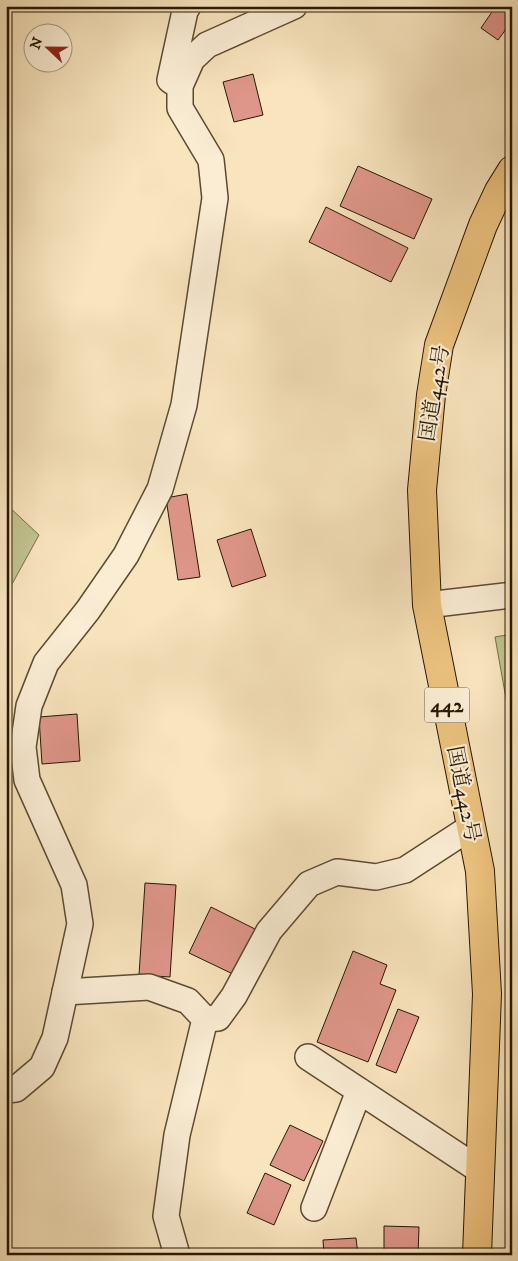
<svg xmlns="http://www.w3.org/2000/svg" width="518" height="1261" font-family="'IM FELL DW Pica','Noto Serif JP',serif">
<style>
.green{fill:#c0c38f;stroke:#746e48}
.building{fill:#df968a;stroke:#271802}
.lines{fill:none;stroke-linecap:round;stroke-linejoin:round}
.minor-casing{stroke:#5b4b31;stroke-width:28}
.trunk-casing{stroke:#271802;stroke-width:30}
.minor{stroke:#faedd4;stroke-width:25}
.trunk{stroke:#ecc27e;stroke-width:28}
.labels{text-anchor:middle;stroke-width:4.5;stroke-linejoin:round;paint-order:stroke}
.shield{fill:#faedd4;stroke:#665841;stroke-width:1}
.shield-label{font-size:20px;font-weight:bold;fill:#271802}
.street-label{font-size:21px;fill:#271802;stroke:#faedd4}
</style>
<rect width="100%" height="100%" fill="#f8e4bd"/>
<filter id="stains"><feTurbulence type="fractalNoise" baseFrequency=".004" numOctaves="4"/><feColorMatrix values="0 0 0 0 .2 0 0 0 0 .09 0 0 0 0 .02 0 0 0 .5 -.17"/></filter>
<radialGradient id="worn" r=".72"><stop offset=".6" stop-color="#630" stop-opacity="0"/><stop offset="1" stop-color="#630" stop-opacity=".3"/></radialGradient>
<g class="green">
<path d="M 6,504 L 39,535 L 6,595 Z"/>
<path d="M 512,634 L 512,732 L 495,637 Z"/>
</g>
<g class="building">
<path d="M 496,6 L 512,6 L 512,21 L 498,40 L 481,28 Z"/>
<path d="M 512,63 L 512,74 L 507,70 Z"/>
<path d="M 253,74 L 263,115 L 234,122 L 223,82 Z"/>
<path d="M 358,166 L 432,199 L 414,239 L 340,206 Z"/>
<path d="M 326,207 L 408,248 L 391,282 L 309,242 Z"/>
<path d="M 187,494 L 200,577 L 178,580 L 166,498 Z"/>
<path d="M 251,529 L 266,576 L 232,587 L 217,540 Z"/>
<path d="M 77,714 L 80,761 L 42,764 L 39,717 Z"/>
<path d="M 145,883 L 176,885 L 170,977 L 139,975 Z"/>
<path d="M 211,907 L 257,930 L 235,975 L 189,953 Z"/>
<path d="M 353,951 L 387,965 L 380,984 L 396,990 L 368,1062 L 317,1042 Z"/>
<path d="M 398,1009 L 419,1017 L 396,1073 L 376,1065 Z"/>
<path d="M 290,1125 L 323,1141 L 304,1181 L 270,1165 Z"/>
<path d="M 265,1173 L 291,1185 L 274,1225 L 247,1213 Z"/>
<path d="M 384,1226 L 419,1227 L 418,1255 L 384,1255 Z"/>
<path d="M 356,1238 L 358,1255 L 324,1255 L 323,1240 Z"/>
</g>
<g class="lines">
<g class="minor-casing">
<g id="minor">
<path d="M 173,82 L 170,80 L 185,11 L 188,6"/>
<path d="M 427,605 L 512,595"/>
<path d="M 65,992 L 149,987 L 188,1001 L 205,1019 L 177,1135 L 166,1216 L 177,1255"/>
<path d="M 205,1019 L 218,1018 L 234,996 L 269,931 L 309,884 L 337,872 L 376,877 L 405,870 L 471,827"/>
<path d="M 308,1057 L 481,1171"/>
<path d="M 6,1090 L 16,1089 L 42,1067 L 55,1038 L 80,924 L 74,885 L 27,780 L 23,747 L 29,706 L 46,663 L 88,610 L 126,555 L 160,489 L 184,405 L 215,198 L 211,160 L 180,108 L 180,86 L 192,59 L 207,45 L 294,6"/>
<path d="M 314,1208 L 359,1091"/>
</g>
</g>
<g class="trunk-casing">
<path id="trunk" d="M 477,1255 L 487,994 L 480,871 L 427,605 L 422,490 L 431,395 L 439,345 L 483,225 L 499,191 L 512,170"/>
</g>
<use href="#minor" class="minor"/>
<use href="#trunk" class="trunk"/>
</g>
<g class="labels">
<rect class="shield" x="424.5" y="687.5" width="45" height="35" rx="4"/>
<g class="shield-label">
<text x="447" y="712">442</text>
</g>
<g class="street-label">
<text transform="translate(434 393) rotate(-81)" y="7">国道442号</text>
<text transform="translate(464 794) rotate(79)" y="7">国道442号</text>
</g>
</g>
<rect width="518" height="1261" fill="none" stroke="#f8e4bd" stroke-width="25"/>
<rect x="8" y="8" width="503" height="1246" fill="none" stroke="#271802" stroke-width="2.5"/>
<rect x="12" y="12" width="493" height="1236" fill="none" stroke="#271802"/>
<g transform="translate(48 48) rotate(292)"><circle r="24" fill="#faedd4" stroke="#a69880"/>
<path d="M0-4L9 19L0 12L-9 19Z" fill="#8f2418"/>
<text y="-8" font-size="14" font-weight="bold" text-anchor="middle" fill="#271802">N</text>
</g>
<rect width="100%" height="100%" filter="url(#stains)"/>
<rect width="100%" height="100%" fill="url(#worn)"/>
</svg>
